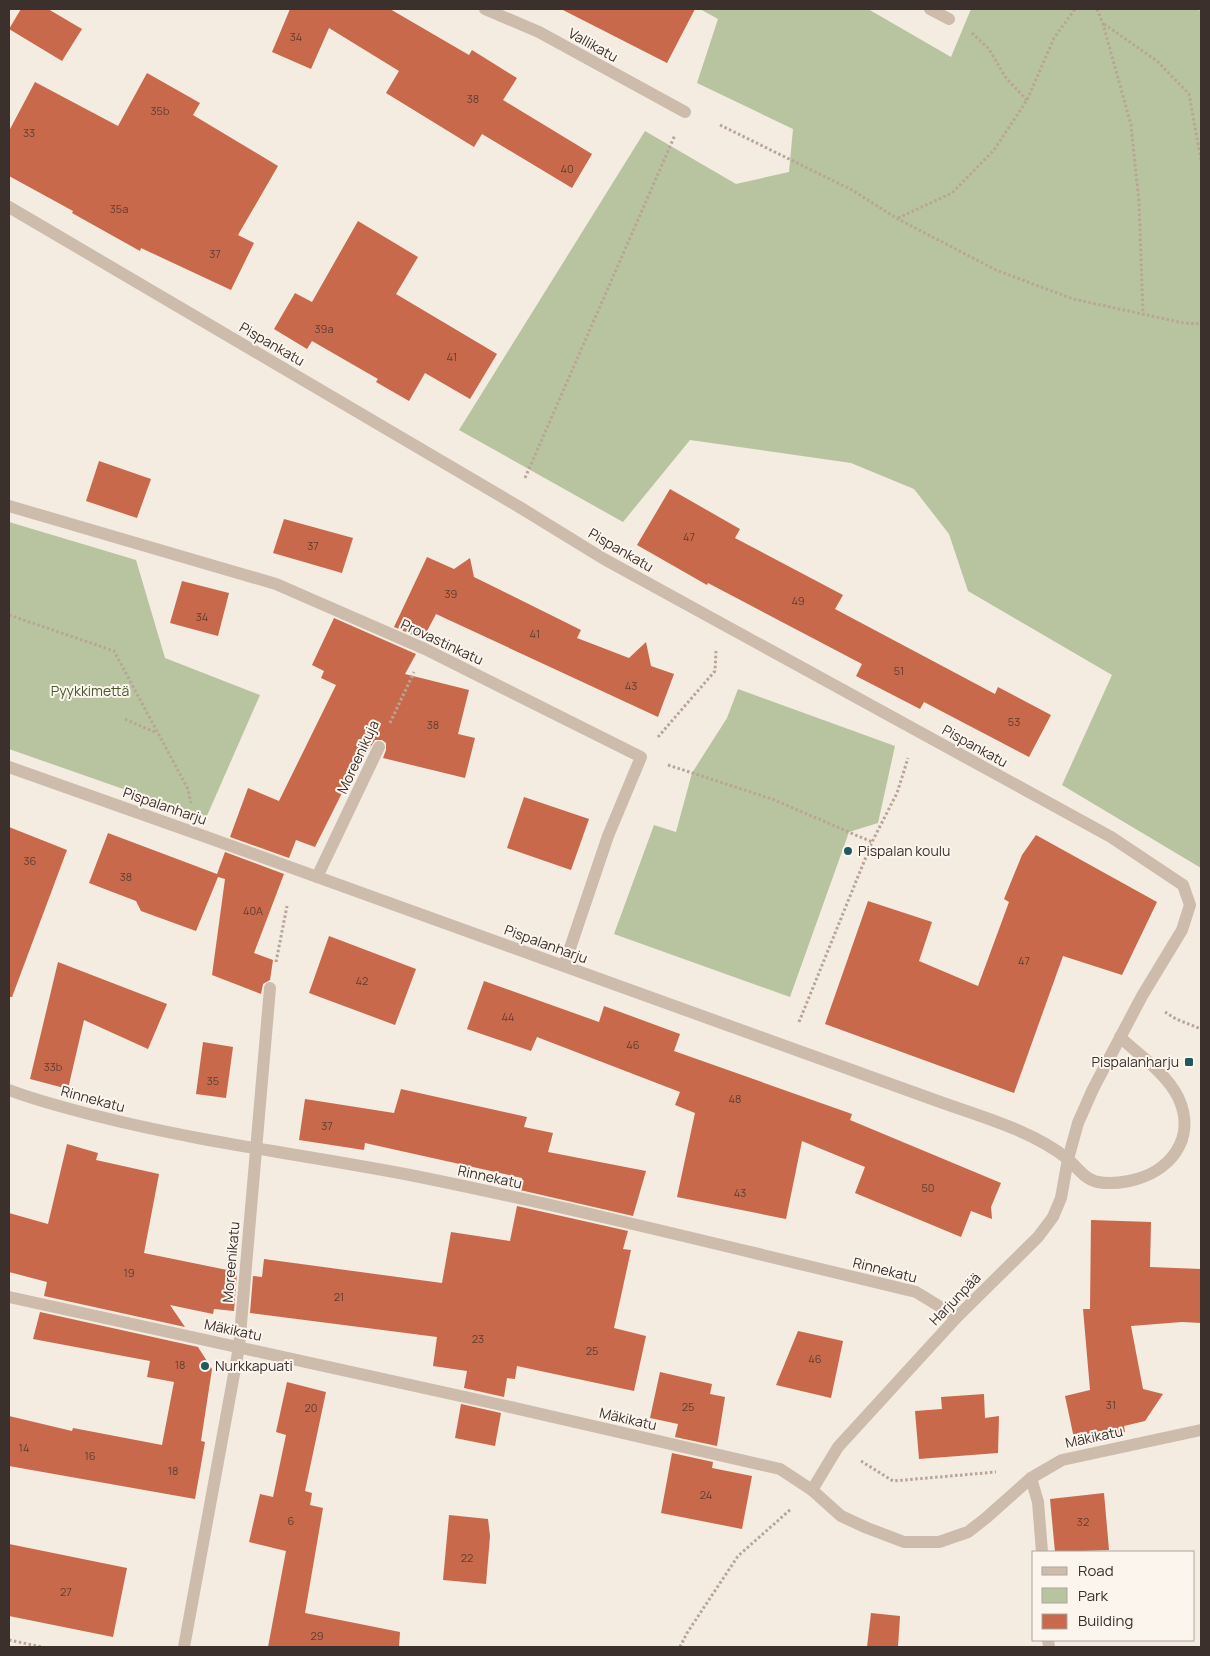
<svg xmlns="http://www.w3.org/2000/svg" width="1210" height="1656" font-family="Manrope,sans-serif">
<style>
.green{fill:#b8c4a0}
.building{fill:#c8694b}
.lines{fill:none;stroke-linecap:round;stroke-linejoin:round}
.path{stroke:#b9a596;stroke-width:3;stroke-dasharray:2.5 2.5;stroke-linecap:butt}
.lane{stroke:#cdbbac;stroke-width:12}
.street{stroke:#cdbbac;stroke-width:12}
.poi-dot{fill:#1f5a5e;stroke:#fbf5ee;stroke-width:2}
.labels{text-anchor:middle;stroke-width:4;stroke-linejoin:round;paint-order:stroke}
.number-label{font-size:11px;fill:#5e3e33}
.street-label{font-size:14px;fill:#3b302b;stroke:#fbf5ee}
.park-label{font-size:14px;fill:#4a5a2e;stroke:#fbf5ee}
.poi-label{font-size:14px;fill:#3b302b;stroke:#fbf5ee;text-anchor:start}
</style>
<rect width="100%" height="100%" fill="#f4ebe1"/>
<g class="green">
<path d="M 700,9 L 868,9 L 951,57 L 971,9 L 1195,9 L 1201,11 L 1201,868 L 1062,785 L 1112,675 L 968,591 L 949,534 L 914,489 L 851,463 L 690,440 L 623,522 L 459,430 L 645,131 L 736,184 L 789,172 L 793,129 L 697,83 L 718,19 Z"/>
<path d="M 9,522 L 136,560 L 165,658 L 260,695 L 206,818 L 9,749 Z"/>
<path d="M 738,689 L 895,746 L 878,823 L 849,832 L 790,997 L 614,934 L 654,825 L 676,832 L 692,773 L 727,718 Z"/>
</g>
<g class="building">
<path d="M 21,9 L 48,9 L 82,29 L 62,61 L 9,29 Z"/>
<path d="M 290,9 L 390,9 L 469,55 L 472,50 L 517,78 L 503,100 L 592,154 L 572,188 L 482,134 L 474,147 L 386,93 L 399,71 L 329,28 L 311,69 L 272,52 Z"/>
<path d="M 561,9 L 695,9 L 667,63 Z"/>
<path d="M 147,73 L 200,103 L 193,115 L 278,166 L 238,235 L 254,243 L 231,290 L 141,248 L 140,251 L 72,213 L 73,211 L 9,176 L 9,131 L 35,82 L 118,126 Z"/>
<path d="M 358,221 L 418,257 L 396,294 L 497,354 L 470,399 L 425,373 L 409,401 L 376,382 L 378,379 L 312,341 L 307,349 L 274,329 L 295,293 L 312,302 Z"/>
<path d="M 99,461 L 151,479 L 137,518 L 86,501 Z"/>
<path d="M 670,489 L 740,529 L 735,538 L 843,595 L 835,609 L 995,694 L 998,687 L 1051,715 L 1029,757 L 924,702 L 920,709 L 856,676 L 862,664 L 708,583 L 707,585 L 637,545 Z"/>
<path d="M 284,519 L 353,538 L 342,573 L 273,553 Z"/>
<path d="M 427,557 L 454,569 L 470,558 L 474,577 L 581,630 L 577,638 L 629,658 L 646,642 L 651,666 L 674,674 L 658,717 L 436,614 L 423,639 L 394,627 Z"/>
<path d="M 182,581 L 229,593 L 218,636 L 170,623 Z"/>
<path d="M 334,618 L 416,654 L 405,674 L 469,690 L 458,734 L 475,738 L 465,778 L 383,758 L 386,750 L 386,743 L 382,740 L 375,740 L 366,754 L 362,753 L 315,847 L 296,840 L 289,858 L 230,837 L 248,788 L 279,801 L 336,685 L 321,678 L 324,671 L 312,665 Z"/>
<path d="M 524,797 L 589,819 L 571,870 L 507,848 Z"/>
<path d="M 9,827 L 67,850 L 12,997 L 9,997 Z"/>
<path d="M 108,833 L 217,874 L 225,852 L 284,874 L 254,953 L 273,960 L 270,980 L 263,984 L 261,994 L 212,975 L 225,879 L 218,877 L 196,931 L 141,911 L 136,901 L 89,883 Z"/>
<path d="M 1036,835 L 1157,902 L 1122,975 L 1063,956 L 1014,1093 L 825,1024 L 868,901 L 932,922 L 919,961 L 978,986 L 1009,902 L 1004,899 L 1022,855 Z"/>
<path d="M 329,936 L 416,969 L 395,1025 L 309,993 Z"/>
<path d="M 58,962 L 167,1004 L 148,1049 L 84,1020 L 68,1089 L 30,1079 Z"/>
<path d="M 484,981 L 599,1022 L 604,1006 L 680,1034 L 674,1051 L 852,1114 L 850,1120 L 1001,1183 L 991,1207 L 992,1219 L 971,1211 L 961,1237 L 855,1193 L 865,1167 L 802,1141 L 786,1219 L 677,1197 L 695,1113 L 675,1105 L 680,1092 L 537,1037 L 531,1051 L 467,1029 Z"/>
<path d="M 203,1042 L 233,1047 L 226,1098 L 196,1094 Z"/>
<path d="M 401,1089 L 527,1117 L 524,1127 L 553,1133 L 548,1152 L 646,1171 L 633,1216 L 520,1190 L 522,1178 L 365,1143 L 364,1150 L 299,1140 L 305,1099 L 394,1113 Z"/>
<path d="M 67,1144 L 98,1153 L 96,1160 L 159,1174 L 144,1253 L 237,1272 L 234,1311 L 214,1309 L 213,1314 L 170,1305 L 185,1327 L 44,1296 L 47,1282 L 9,1272 L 9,1213 L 48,1224 Z"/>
<path d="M 517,1206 L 628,1231 L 623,1249 L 631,1250 L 614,1328 L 646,1336 L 634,1391 L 517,1366 L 515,1379 L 507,1378 L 504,1397 L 464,1388 L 467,1371 L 433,1366 L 437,1337 L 250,1313 L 253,1276 L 262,1277 L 264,1259 L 442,1283 L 451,1232 L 510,1241 Z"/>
<path d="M 1091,1220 L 1151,1222 L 1150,1267 L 1201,1269 L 1201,1323 L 1182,1322 L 1131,1326 L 1143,1389 L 1163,1394 L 1145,1421 L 1124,1426 L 1125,1432 L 1075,1443 L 1065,1396 L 1090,1390 L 1083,1309 L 1090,1309 Z"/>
<path d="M 40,1312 L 198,1347 L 212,1369 L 201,1441 L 205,1442 L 195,1499 L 9,1466 L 9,1416 L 72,1431 L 73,1428 L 162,1445 L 174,1382 L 147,1377 L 150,1361 L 33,1339 Z"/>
<path d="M 798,1331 L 843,1341 L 831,1398 L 776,1385 Z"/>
<path d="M 660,1372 L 712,1384 L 710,1394 L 725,1397 L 717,1446 L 675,1437 L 678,1424 L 650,1418 Z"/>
<path d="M 287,1382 L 326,1392 L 305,1491 L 312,1493 L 310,1505 L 323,1508 L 305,1613 L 400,1632 L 399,1647 L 268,1647 L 286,1551 L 249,1542 L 260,1494 L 273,1497 L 286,1435 L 276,1432 Z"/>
<path d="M 984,1394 L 985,1418 L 999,1416 L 998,1453 L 919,1459 L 915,1411 L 942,1409 L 941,1397 Z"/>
<path d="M 461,1404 L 501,1413 L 495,1446 L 455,1438 Z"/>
<path d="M 672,1453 L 713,1462 L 712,1468 L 752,1476 L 742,1529 L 661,1513 Z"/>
<path d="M 1104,1493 L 1109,1550 L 1055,1552 L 1050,1499 Z"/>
<path d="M 449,1515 L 488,1519 L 490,1536 L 486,1584 L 443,1580 Z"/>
<path d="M 9,1544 L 127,1568 L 113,1637 L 9,1616 Z"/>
<path d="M 871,1613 L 900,1616 L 898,1647 L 867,1647 Z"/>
</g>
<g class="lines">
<g class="path">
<path d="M 1097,9 L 1103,24 L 1131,125 L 1139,202 L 1143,314"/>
<path d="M 1104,24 L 1157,61 L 1189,94 L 1201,160"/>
<path d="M 972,33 L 989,49 L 1006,78 L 1027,100"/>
<path d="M 720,125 L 852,190 L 898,219 L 996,270 L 1073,299 L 1184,323 L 1201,324"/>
<path d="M 898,218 L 952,193 L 994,150 L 1027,100 L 1054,38 L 1075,9"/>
<path d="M 525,478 L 675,135"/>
<path d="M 9,615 L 114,651 L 188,789 L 191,803"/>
<path d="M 125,719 L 157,733"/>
<path d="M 390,723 L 414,672"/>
<path d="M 658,737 L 715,671 L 716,651"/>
<path d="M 668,765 L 772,799 L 872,842"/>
<path d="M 276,962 L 287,906"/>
<path d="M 1165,1012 L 1176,1019 L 1201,1029"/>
<path d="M 799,1022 L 872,842 L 897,793 L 908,758"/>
<path d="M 861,1461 L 893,1481 L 996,1472"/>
<path d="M 9,1640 L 42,1647"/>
<path d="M 680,1647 L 687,1633 L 738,1556 L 791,1509"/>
</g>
<g class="lane">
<path d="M 317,877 L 379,747"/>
<path d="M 1068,1159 C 1077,1168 1086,1180 1098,1182 C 1108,1184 1119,1183 1129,1181 C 1169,1173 1198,1139 1178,1097 C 1166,1073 1139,1055 1120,1037"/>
</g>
<g class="street">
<path d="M 485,9 L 539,32 L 685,112"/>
<path d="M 930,9 L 949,19"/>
<path d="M 9,207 L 521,508 L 604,559 L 1111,837 L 1183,885 L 1190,905 L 1182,930 L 1142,996 L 1093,1089 L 1078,1123 L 1068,1159 L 1061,1198 L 1053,1217 L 1038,1237 L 957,1317 L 838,1447 L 812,1490"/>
<path d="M 9,506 L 276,584 L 425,649 L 641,757 L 608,836 L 564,966"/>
<path d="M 9,767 L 198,834 L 932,1099 C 978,1116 1030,1129 1068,1159"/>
<path d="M 9,1090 C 35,1100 62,1107 89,1114 C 197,1142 307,1155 415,1176 C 583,1210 749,1252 916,1292 L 957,1317"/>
<path d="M 9,1297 L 497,1404 L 780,1469 L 812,1490 L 841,1516 L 867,1528 L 904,1542 L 939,1542 L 968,1532 L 986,1518 L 1031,1478 L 1062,1460 L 1201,1430"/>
<path d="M 1031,1478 L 1038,1502 L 1042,1552"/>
<path d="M 1048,1640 L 1049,1647"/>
<path d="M 184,1647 L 239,1347 L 270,988"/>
</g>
</g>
<g class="poi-dot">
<circle cx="848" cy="851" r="5"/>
<rect x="1184" y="1057" width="10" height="10" rx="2.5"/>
<circle cx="205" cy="1366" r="5"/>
</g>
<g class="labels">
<g class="number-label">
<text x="296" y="41">34</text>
<text x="473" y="103">38</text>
<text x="160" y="115">35b</text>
<text x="29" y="137">33</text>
<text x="567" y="173">40</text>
<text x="119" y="213">35a</text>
<text x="215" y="258">37</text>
<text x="324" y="333">39a</text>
<text x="452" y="361">41</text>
<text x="689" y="541">47</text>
<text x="313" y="550">37</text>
<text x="451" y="598">39</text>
<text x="798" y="605">49</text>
<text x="202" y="621">34</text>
<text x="535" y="638">41</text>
<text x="899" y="675">51</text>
<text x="631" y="690">43</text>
<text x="1014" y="726">53</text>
<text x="433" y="729">38</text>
<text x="30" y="865">36</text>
<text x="126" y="881">38</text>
<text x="253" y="915">40A</text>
<text x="1024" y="965">47</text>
<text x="362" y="985">42</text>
<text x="508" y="1021">44</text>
<text x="633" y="1049">46</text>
<text x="53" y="1071">33b</text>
<text x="213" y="1085">35</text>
<text x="735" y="1103">48</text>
<text x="327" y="1130">37</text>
<text x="928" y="1192">50</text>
<text x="740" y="1197">43</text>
<text x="129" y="1277">19</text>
<text x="339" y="1301">21</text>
<text x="478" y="1343">23</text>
<text x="592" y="1355">25</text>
<text x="815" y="1363">46</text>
<text x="180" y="1369">18</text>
<text x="1111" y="1409">31</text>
<text x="688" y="1411">25</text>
<text x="311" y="1412">20</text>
<text x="24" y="1452">14</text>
<text x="90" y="1460">16</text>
<text x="173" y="1475">18</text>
<text x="706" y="1499">24</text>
<text x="291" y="1525">6</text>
<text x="1083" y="1526">32</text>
<text x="467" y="1562">22</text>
<text x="66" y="1596">27</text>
<text x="317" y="1640">29</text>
</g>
<g class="street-label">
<text transform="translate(593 45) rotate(29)" y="5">Vallikatu</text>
<text transform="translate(272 344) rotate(30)" y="5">Pispankatu</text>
<text transform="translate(621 550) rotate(30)" y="5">Pispankatu</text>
<text transform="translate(442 642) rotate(25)" y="5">Provastinkatu</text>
<text transform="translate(975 746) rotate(29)" y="5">Pispankatu</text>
<text transform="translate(358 757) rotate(-65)" y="5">Moreenikuja</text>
<text transform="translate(165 806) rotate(19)" y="5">Pispalanharju</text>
<text transform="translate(546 944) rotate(20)" y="5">Pispalanharju</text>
<text transform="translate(93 1099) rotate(15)" y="5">Rinnekatu</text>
<text transform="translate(490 1177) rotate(12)" y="5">Rinnekatu</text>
<text transform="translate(231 1262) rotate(-85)" y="5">Moreenikatu</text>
<text transform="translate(885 1270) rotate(14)" y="5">Rinnekatu</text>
<text transform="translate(955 1299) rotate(-46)" y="5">Harjunpää</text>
<text transform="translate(233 1330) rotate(12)" y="5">Mäkikatu</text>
<text transform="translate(628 1419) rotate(13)" y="5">Mäkikatu</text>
<text transform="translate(1094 1437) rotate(-12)" y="5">Mäkikatu</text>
</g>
<g class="park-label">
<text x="90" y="696">Pyykkimettä</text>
</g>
<g class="poi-label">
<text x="858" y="856">Pispalan koulu</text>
<text x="1179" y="1067" text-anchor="end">Pispalanharju</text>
<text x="215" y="1371">Nurkkapuati</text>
</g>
</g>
<rect width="1210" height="1656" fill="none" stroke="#3b302b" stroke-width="20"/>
<rect x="1032" y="1551" width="162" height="90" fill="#fbf5ee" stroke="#aea6a0"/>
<rect x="1042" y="1567" width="25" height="8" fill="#cdbbac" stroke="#aea6a0"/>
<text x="1078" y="1576" font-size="15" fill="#3b302b">Road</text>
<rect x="1042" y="1588" width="25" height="15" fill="#b8c4a0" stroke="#aea6a0"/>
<text x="1078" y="1601" font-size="15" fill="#3b302b">Park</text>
<rect x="1042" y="1614" width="25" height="15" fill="#c8694b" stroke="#aea6a0"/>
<text x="1078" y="1626" font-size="15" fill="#3b302b">Building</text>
</svg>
